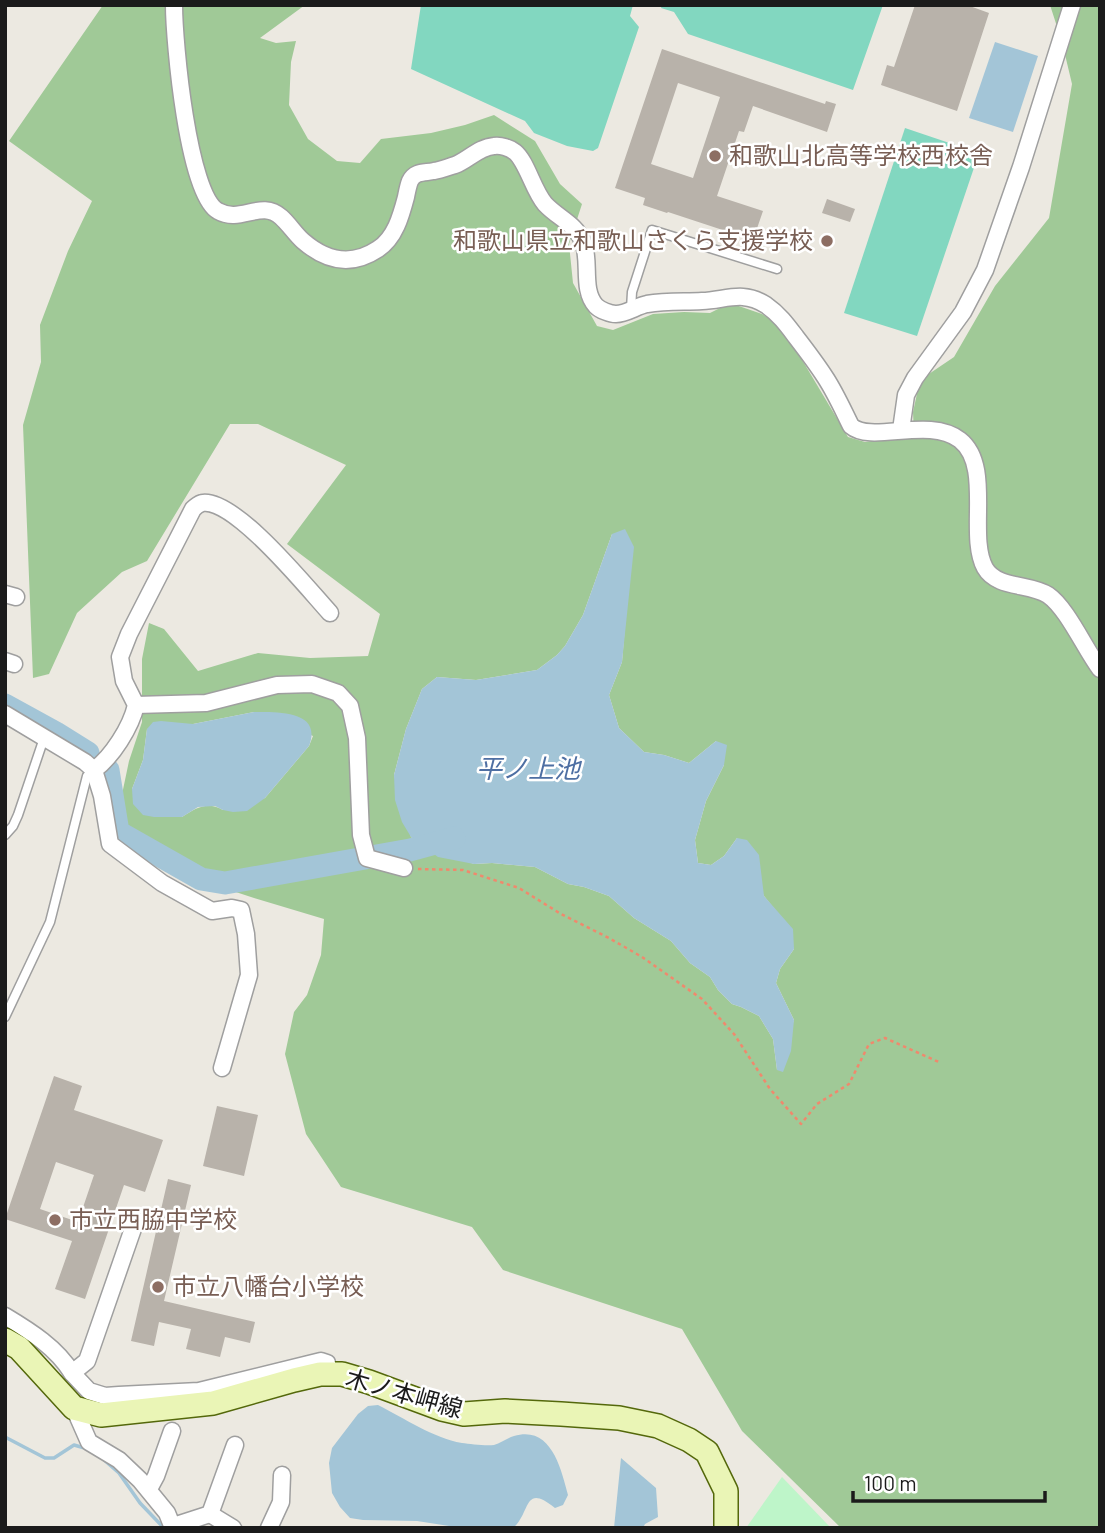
<svg xmlns="http://www.w3.org/2000/svg" width="1105" height="1533" font-family="Barlow,'Noto Sans JP',sans-serif">
<style>
.forest{fill:#a0c997;fill-rule:evenodd}
.park{fill:#bef5c9}
.pitch{fill:#82d7c0}
.water{fill:#a3c5d7}
.lines{fill:none;stroke-linecap:round;stroke-linejoin:round}
.stream{stroke:#a3c5d7;stroke-width:3.5}
.river{stroke:#a3c5d7;stroke-width:23}
.building{fill:#b8b2aa;fill-rule:evenodd}
.service-casing{stroke:#9f9f9f;stroke-width:11}
.minor-casing{stroke:#9f9f9f;stroke-width:19}
.secondary-casing{stroke:#54680b;stroke-width:26}
.path{stroke:#f0896d;stroke-width:2.5;stroke-dasharray:3.5 3.5;stroke-linecap:butt}
.service{stroke:#fff;stroke-width:8}
.minor{stroke:#fff;stroke-width:16}
.secondary{stroke:#eaf5b6;stroke-width:23}
.education-dot{fill:#8d6e63;stroke:#fff;stroke-width:2.5}
.labels{text-anchor:middle;stroke-width:5;stroke-linejoin:round;paint-order:stroke}
.education-label{font-size:24px;fill:#785e54;stroke:#fff;text-anchor:start}
.street-label{font-size:24px;fill:#1b1b1b;stroke:#fff}
.water-label{font-size:26px;font-style:italic;fill:#4e6fa3;stroke:#fff}
</style>
<rect width="100%" height="100%" fill="#ece9e1"/>
<path class="forest" d="M 103,5 L 305,5 L 260,38 L 276,43 L 296,41 L 291,62 L 289,105 L 308,139 L 337,161 L 360,163 L 381,139 L 431,133 L 465,125 L 494,115 L 535,141 L 560,184 L 582,204 L 569,244 L 573,283 L 597,326 L 613,330 L 653,314 L 684,312 L 710,313 L 730,303 L 762,314 L 776,323 L 798,353 L 848,437 L 865,442 L 914,435 L 913,412 L 920,380 L 954,357 L 995,286 L 1049,218 L 1072,84 L 1062,42 L 1050,5 L 1100,5 L 1100,1528 L 841,1528 L 742,1431 L 682,1329 L 503,1270 L 472,1227 L 341,1187 L 306,1134 L 285,1054 L 294,1012 L 307,995 L 321,955 L 324,919 L 254,898 L 166,869 L 116,823 L 129,761 L 142,722 L 142,659 L 149,623 L 164,629 L 198,671 L 258,653 L 310,658 L 368,656 L 380,614 L 287,544 L 346,465 L 258,424 L 230,424 L 147,561 L 122,572 L 77,613 L 49,674 L 33,678 L 23,425 L 41,362 L 40,325 L 68,251 L 92,201 L 9,141 ZM 612,534 L 626,614 L 622,662 L 609,695 L 619,728 L 644,752 L 664,755 L 689,763 L 716,741 L 724,765 L 706,801 L 695,840 L 698,863 L 711,865 L 724,856 L 737,838 L 764,896 L 776,911 L 794,949 L 780,969 L 776,983 L 794,1020 L 777,1070 L 773,1039 L 759,1016 L 741,1007 L 732,1004 L 718,990 L 710,977 L 690,963 L 671,941 L 634,918 L 609,896 L 584,887 L 568,884 L 535,867 L 492,863 L 474,864 L 424,846 L 411,837 L 394,775 L 406,729 L 422,689 L 437,677 L 476,680 L 537,670 L 557,655 L 565,646 L 583,615 ZM 254,712 L 313,736 L 309,746 L 265,798 L 223,810 C 207,801 196,808 182,817 L 132,789 L 143,760 L 147,729 L 179,724 L 193,724 Z"/>
<path class="park" d="M 782,1477 L 831,1528 L 746,1528 Z"/>
<g class="pitch">
<path d="M 421,5 L 633,5 L 630,16 L 639,27 L 598,148 L 593,151 L 567,146 L 534,133 L 525,121 L 411,69 Z"/>
<path d="M 662,5 L 883,5 L 853,90 L 688,34 L 674,12 L 661,8 Z"/>
<path d="M 905,128 L 979,153 L 917,336 L 844,313 Z"/>
</g>
<g class="water">
<path d="M 995,42 L 1038,56 L 1013,132 L 969,118 Z"/>
<path d="M 625,529 L 634,547 L 622,662 L 609,695 L 619,728 L 644,752 L 664,755 L 689,763 L 716,741 L 727,745 L 724,765 L 706,801 L 695,840 L 698,863 L 711,865 L 724,856 L 737,838 L 747,840 L 759,855 L 764,896 L 793,929 L 794,949 L 780,969 L 776,983 L 794,1020 L 791,1051 L 783,1072 L 777,1070 L 773,1039 L 759,1016 L 741,1007 L 732,1004 L 718,990 L 710,977 L 690,963 L 671,941 L 634,918 L 609,896 L 584,887 L 568,884 L 535,867 L 492,863 L 474,864 L 438,857 L 411,837 L 402,822 L 395,800 L 394,775 L 406,729 L 422,689 L 437,677 L 476,680 L 537,670 L 557,655 L 565,646 L 583,615 L 612,534 Z"/>
<path d="M 254,712 C 276,712 323,710 309,746 L 265,798 L 247,811 L 233,812 L 223,810 L 215,806 L 198,807 L 182,817 L 154,817 L 143,815 L 133,804 L 132,789 L 143,760 L 147,729 L 153,722 L 161,721 L 193,724 Z"/>
<path d="M 378,1405 C 404,1418 433,1438 462,1443 C 470,1444 485,1446 494,1445 C 501,1443 507,1438 514,1436 C 551,1425 561,1468 568,1495 L 563,1505 L 555,1508 C 523,1482 531,1513 513,1528 L 462,1528 L 417,1521 L 363,1520 L 350,1518 L 340,1507 L 332,1493 L 329,1463 L 332,1448 L 358,1414 L 368,1406 Z"/>
<path d="M 621,1458 L 656,1488 L 658,1517 L 645,1524 L 643,1528 L 614,1528 Z"/>
</g>
<g class="lines">
<g class="stream">
<path d="M 5,1437 L 45,1458 L 54,1458 L 74,1445 L 88,1449"/>
<path d="M 103,1459 L 119,1473 L 140,1503 L 162,1526 L 162,1528"/>
</g>
<g class="river">
<path d="M 5,705 L 56,733 L 88,753"/>
<path d="M 108,770 L 118,832 L 201,879 L 225,883 L 410,850 L 454,838"/>
</g>
</g>
<g class="building">
<path d="M 915,5 L 967,5 L 989,13 L 957,111 L 881,85 L 887,65 L 894,67 Z"/>
<path d="M 662,49 L 825,104 L 826,101 L 836,104 L 827,132 L 753,106 L 744,132 L 739,131 L 717,196 L 763,211 L 753,240 L 668,212 L 667,213 L 643,205 L 645,198 L 615,188 ZM 678,83 L 720,97 L 693,178 L 651,164 Z"/>
<path d="M 827,199 L 855,209 L 850,222 L 822,213 Z"/>
<path d="M 54,1076 L 82,1086 L 74,1110 L 163,1140 L 145,1192 L 124,1185 L 85,1299 L 55,1289 L 72,1241 L 5,1219 ZM 56,1162 L 94,1175 L 78,1222 L 40,1209 Z"/>
<path d="M 217,1106 L 258,1115 L 244,1176 L 203,1166 Z"/>
<path d="M 168,1179 L 191,1185 L 164,1301 L 255,1322 L 250,1343 L 225,1337 L 220,1357 L 186,1349 L 191,1329 L 159,1322 L 154,1346 L 131,1341 Z"/>
</g>
<g class="lines">
<g class="service-casing">
<g id="service">
<path d="M 631,309 L 632,292 L 652,230 L 777,269"/>
<path d="M 5,835 L 13,826 L 18,815 L 44,738"/>
<path d="M 5,1017 L 50,922 L 87,776 L 94,770"/>
</g>
</g>
<g class="minor-casing">
<g id="minor">
<path d="M 174,5 C 174,41 188,195 218,211 C 241,224 261,199 281,217 C 289,224 295,234 303,241 C 326,261 351,267 378,249 C 395,238 401,216 406,197 C 407,192 408,186 410,181 C 415,171 424,173 434,171 C 441,170 448,167 455,165 C 468,160 479,147 494,146 C 501,145 510,148 515,152 C 527,162 533,190 545,204 C 558,218 576,224 583,242 C 591,261 581,290 596,306 C 600,310 610,314 616,314 C 626,314 637,306 647,304 C 666,301 684,302 702,301 C 726,300 743,290 766,305 C 779,314 787,325 796,337 C 806,350 816,363 825,377 C 835,392 843,410 851,426 C 872,444 929,416 960,440 C 993,466 967,535 985,568 C 997,589 1030,583 1048,595 C 1067,608 1085,649 1100,669"/>
<path d="M 901,430 L 906,395 L 915,378 L 963,312 L 985,270 L 1021,167 L 1072,5"/>
<path d="M 5,594 L 16,597"/>
<path d="M 5,661 L 14,664"/>
<path d="M 136,705 L 206,703 L 277,685 L 312,684 L 338,693 L 350,706 L 357,738 L 361,835 L 367,858 L 404,868"/>
<path d="M 5,714 L 85,762 L 94,770 L 102,796 L 110,844 L 162,883 L 212,911 L 232,908 L 241,910 L 246,934 L 249,975 L 222,1068"/>
<path d="M 94,770 C 112,757 131,727 136,705 L 124,681 L 120,657 L 129,634 L 193,509 C 195,507 199,504 202,503 C 234,497 308,589 330,613"/>
<path d="M 5,1316 C 30,1331 57,1348 72,1373 L 87,1361 L 136,1220"/>
<path d="M 72,1373 L 89,1391 L 105,1396 L 119,1395 L 199,1391 L 321,1361 L 327,1363 L 328,1374"/>
<path d="M 74,1408 L 89,1442 L 119,1460 L 140,1480 L 167,1513 L 173,1528"/>
<path d="M 149,1489 L 156,1476 L 172,1431"/>
<path d="M 210,1514 L 233,1528"/>
<path d="M 173,1526 L 210,1514 L 235,1445"/>
<path d="M 269,1528 L 281,1502 L 282,1475"/>
</g>
</g>
<g class="secondary-casing">
<path id="secondary" d="M 5,1340 L 19,1348 L 74,1408 L 101,1415 L 213,1403 L 294,1380 L 320,1374 L 342,1374 L 369,1382 L 442,1409 L 464,1414 L 505,1411 L 561,1414 L 619,1418 L 658,1426 L 689,1440 L 707,1452 L 726,1491 L 726,1528"/>
</g>
<path class="path" d="M 418,869 L 463,870 L 519,888 L 561,914 L 609,938 L 642,957 L 702,999 L 734,1034 L 770,1089 L 801,1124 L 817,1104 L 849,1084 L 869,1044 L 885,1038 L 941,1063"/>
<use href="#service" class="service"/>
<use href="#minor" class="minor"/>
<use href="#secondary" class="secondary"/>
</g>
<g class="education-dot">
<circle cx="715" cy="156" r="7"/>
<circle cx="827" cy="241" r="7"/>
<circle cx="55" cy="1220" r="7"/>
<circle cx="158" cy="1287" r="7"/>
</g>
<g class="labels">
<g class="education-label">
<text x="729" y="164">和歌山北高等学校西校舎</text>
<text x="813" y="249" text-anchor="end">和歌山県立和歌山さくら支援学校</text>
<text x="69" y="1228">市立西脇中学校</text>
<text x="172" y="1295">市立八幡台小学校</text>
</g>
<g class="street-label">
<text transform="translate(404 1394) rotate(16)" y="8">木ノ本岬線</text>
</g>
<g class="water-label">
<text x="528" y="778">平ノ上池</text>
</g>
</g>
<rect width="1105" height="1533" fill="none" stroke="#1b1b1b" stroke-width="14"/>
<path d="M853 1491v10h192v-10" fill="none" stroke="#1b1b1b" stroke-width="3.5"/>
<text x="864" y="1491" font-size="21" fill="#1b1b1b" stroke="#ffffff" stroke-width="5" paint-order="stroke">100 m</text>
</svg>
